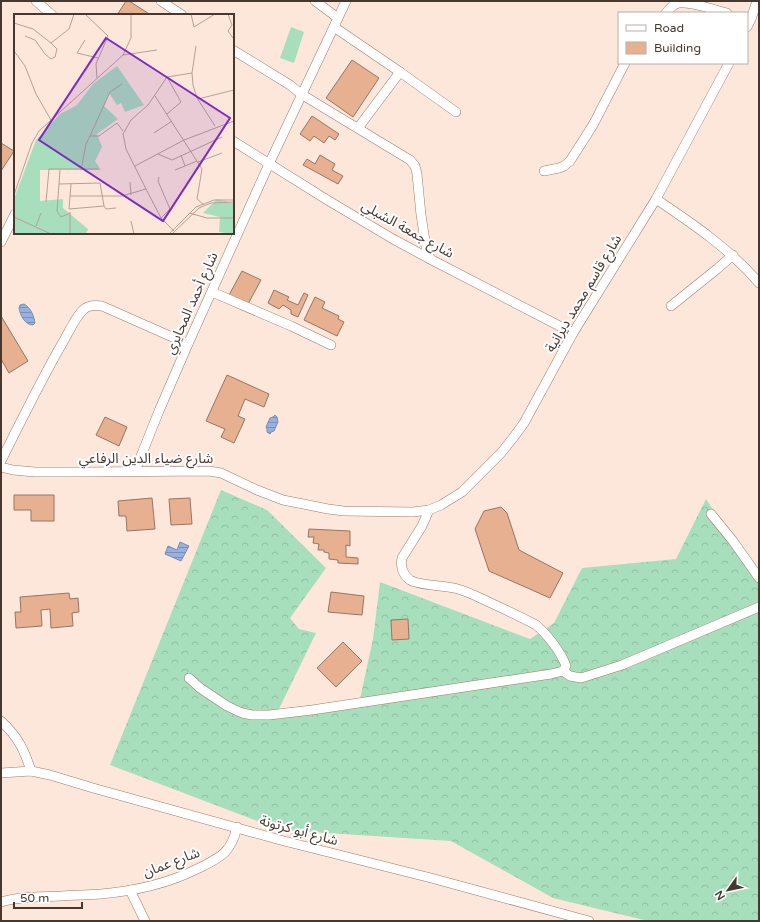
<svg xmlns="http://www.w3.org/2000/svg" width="760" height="922" font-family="'Varela Round','Noto Sans Arabic',sans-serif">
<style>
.green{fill:#a7debb}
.forest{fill:url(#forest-crowns)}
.water{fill:url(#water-rules);stroke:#7d8dab}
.building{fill:#e6b091;stroke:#967664}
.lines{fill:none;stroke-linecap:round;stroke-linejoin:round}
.street-casing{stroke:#9c7c69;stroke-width:10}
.street{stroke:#fff;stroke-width:9}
.labels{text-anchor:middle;stroke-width:4;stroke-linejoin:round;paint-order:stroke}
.street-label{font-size:14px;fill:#46382f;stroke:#fff}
.inset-road{fill:none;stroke:#b4a196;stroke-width:1}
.view{fill:#7b2cbf;fill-opacity:0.15;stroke:#7b2cbf;stroke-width:2}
.inset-edge{fill:none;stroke:#46382f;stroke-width:2}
</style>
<defs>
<pattern id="forest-crowns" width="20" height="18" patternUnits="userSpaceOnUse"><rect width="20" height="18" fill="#a7debb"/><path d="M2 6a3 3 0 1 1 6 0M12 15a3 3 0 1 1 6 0" fill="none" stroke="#91bfa1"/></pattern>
<pattern id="water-rules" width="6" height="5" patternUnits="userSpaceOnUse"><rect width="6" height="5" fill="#94b1e0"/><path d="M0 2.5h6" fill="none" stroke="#7b91b6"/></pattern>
</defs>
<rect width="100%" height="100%" fill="#fde7db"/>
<path class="green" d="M 291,27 L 304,32 L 294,63 L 280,58 Z"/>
<path class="forest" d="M 221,490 L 267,510 L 326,568 L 290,618 L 299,629 L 316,633 L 276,715 L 360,699 L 373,639 L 380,582 L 530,639 L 554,623 L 582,568 L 676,559 L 706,499 L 759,581 L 759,921 L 648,921 L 553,898 L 451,841 L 281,830 L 110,765 Z"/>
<g class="water">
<path d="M 24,304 C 31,308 34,316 35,323 L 33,325 C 25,325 20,315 19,308 L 20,305 Z"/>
<path d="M 275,415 L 277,417 L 278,422 L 274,431 L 271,432 L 270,434 L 267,432 L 267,429 L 266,427 L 270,418 L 273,417 Z"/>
<path d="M 180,542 L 189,546 L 181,561 L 165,554 L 168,546 L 177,550 Z"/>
</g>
<g class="building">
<path d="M 126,1 L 129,1 L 151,15 L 117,15 Z"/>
<path d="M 352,60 L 379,78 L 353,117 L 326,98 Z"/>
<path d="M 312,116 L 339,134 L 335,140 L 329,136 L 324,143 L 314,136 L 310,141 L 300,134 Z"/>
<path d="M 1,143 L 14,151 L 1,171 Z"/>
<path d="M 320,155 L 335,164 L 332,170 L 343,176 L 338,184 L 303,165 L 307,159 L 315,164 Z"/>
<path d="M 242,271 L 261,280 L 248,304 L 229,295 Z"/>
<path d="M 274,290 L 289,297 L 287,300 L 298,305 L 304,293 L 308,295 L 298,317 L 291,314 L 291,310 L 283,305 L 279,309 L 268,303 Z"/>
<path d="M 315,297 L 325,302 L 322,308 L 339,316 L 338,319 L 344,322 L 337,336 L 304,320 Z"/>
<path d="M 1,316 L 28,361 L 9,373 L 1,359 Z"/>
<path d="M 227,375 L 269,394 L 264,407 L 245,399 L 238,416 L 245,419 L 234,443 L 221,437 L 225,429 L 206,421 Z"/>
<path d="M 105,417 L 127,427 L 119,446 L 96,435 Z"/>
<path d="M 14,495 L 54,495 L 54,521 L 31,521 L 31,510 L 14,510 Z"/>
<path d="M 152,498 L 155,529 L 127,531 L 126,516 L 119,516 L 118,501 Z"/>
<path d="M 190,498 L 192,524 L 171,525 L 169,499 Z"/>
<path d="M 501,507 L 507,513 L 519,550 L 563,573 L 550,598 L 489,571 L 475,529 L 484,511 Z"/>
<path d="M 309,529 L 350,531 L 350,546 L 346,545 L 346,557 L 358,558 L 358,564 L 338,563 L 338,560 L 329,559 L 329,553 L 324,552 L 324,550 L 318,550 L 319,544 L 313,543 L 314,537 L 308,537 Z"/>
<path d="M 331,592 L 364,596 L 362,615 L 328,612 Z"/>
<path d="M 69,593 L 70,599 L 78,598 L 79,612 L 72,613 L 73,626 L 51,628 L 50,609 L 41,610 L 42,626 L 16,628 L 15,612 L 21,612 L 20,597 Z"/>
<path d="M 408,619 L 409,639 L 392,640 L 391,620 Z"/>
<path d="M 343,642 L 362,661 L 336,687 L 317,668 Z"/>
</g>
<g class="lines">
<g class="street-casing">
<g id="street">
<path d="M 36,1 L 52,15"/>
<path d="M 161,1 L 182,15"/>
<path d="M 315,1 L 338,18"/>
<path d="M 666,13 C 669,9 673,5 678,3 C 689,1 715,10 727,13"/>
<path d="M 334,27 L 400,72"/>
<path d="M 747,27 L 751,19 L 757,1"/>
<path d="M 233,50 L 290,85 L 301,94 L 410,160 L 415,166 L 417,174 L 421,215 L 426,247 L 430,259"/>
<path d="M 358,128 L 400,72 L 456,112"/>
<path d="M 233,141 L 329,201 L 393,239 L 430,259 L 573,333"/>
<path d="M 544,171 L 559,168 L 564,166 L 570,161 L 593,125 L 625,63"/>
<path d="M 656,199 C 693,224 730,249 759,283"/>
<path d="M 1,242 L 15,214"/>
<path d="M 212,292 L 291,326 L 331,345"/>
<path d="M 671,306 L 717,269 L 733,255"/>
<path d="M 1,461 C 21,421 41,380 63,342 C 69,332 74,319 83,310 C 88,305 95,305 102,306 L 188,344"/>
<path d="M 1,467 L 13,470 L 35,472 L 86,472 L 209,471 L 221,473 L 257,490 L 283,500 L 328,509 L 344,511 L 413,512 L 429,510 L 441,505 L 462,492 L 501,453 L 513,438 L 524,423 L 573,333 L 656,199 L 729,63"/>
<path d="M 135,471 L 159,411 L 188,344 L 269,164 L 346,1"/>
<path d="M 711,514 L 733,541 L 759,578"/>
<path d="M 563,671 L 570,676 L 581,678 L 622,665 L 759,607"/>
<path d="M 189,678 L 200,688 L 227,706 L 242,713 L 252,715 L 269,715 L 312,710 L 551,674 L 563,671 L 566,666 C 561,652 547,634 536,625 C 521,617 506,610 491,603 C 480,598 469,592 458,589 C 444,585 420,586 410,580 C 403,575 400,566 402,558 L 422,526 L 429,510"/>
<path d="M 1,721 C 18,737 24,749 31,771"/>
<path d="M 1,773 L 31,771 L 50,775 L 93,788 L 284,841 L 431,878 L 589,921"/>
<path d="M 130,890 L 145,921"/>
<path d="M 1,902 C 20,896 41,897 61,896 C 74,895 88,895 101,894 C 134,891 167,884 197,869 C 219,858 231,854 237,827"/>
</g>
</g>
<use href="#street" class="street"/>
</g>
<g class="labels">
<g class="street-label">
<text transform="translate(408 229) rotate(29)" y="5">شارع جمعة الشبلي</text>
<text transform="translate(583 293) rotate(-59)" y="5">شارع قاسم محمد ديرانية</text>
<text transform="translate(191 303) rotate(-66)" y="5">شارع أحمد المحايري</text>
<text x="146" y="463">شارع ضياء الدين الرفاعي</text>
<text transform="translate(299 830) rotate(15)" y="5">شارع أبو كرتونة</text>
<text transform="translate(171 862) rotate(-21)" y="5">شارع عمان</text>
</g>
</g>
<g transform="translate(14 14)">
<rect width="220" height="220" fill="#fde7db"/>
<path d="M 103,52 L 130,91 L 111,98 L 107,89 L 103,91 L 95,79 L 90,92 L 104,105 L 83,120 L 88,133 L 81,147 L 87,156 L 26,156 L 26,187 L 49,185 L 49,194 L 74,215 L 72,220 L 0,220 L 0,185 L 22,126 L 46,100 L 63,91 L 79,70 ZM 203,185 L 220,189 L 220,220 L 205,218 L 206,203 L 189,199 Z" fill="#a7debb"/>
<path class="inset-road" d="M 71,0 L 94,22 L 82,50 L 83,64M 177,0 L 180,13 L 201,0M 214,0 L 218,11 L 214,17 L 219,24M 0,9 L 19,15 L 37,29 L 55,15 L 60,0M 11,22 L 21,26 L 31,40 L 37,45 L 41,43 L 43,35 L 37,29M 71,26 L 63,39 L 84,44M 182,32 L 178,59 L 179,71 L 183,84 L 201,112M 0,37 L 11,52 L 22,80 L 37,106M 109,41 L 143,36M 108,70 L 96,78 L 76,122 L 85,122 L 103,109 L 109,117M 141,82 L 188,155 L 183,185 L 190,191M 184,85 L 220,76M 153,100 L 167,88 L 153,63M 140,119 L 158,107M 144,140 L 158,146 L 208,123M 184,148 L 208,139M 121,152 L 170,126 L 220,107M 171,152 L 183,147M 46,156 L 43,197 L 47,203 L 56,199M 67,156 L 72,130 L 76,122M 161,156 L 171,152 L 167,141M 145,163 L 144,167 L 156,195 L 147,204M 116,168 L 117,181M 45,170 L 86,169 L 90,192M 57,170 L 55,195 L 90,192 L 92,195 L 102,194M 0,181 L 18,129 L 25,117 L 109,41 L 117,24 L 117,0M 56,182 L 108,182 L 132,175M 32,188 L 35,155 L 84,155M 56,198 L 56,220M 175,199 L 193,204 L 220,204M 0,203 L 37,220M 117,207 L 120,220M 22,212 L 27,199M 160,217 L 147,204 L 132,175 L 112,135 L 109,120 L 117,106 L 134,91 L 153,63 L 178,59M 155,220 L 182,193 L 200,186 L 220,186M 158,220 L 185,194 L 197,189 L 220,188"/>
<path class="view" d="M 92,24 L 216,104 L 149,207 L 25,126 Z"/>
<rect width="220" height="220" class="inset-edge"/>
</g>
<rect width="760" height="922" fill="none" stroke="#46382f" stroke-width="4"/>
<rect x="618" y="12" width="130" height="52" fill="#ffffff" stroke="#b5afac"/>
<rect x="626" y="25" width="20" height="6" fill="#ffffff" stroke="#b5afac"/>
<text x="654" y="32" font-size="12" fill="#46382f">Road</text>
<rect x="626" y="42" width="20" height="12" fill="#e6b091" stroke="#b5afac"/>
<text x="654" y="52" font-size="12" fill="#46382f">Building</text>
<g transform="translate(728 890) rotate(237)" stroke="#ffffff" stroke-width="3" paint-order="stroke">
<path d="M0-3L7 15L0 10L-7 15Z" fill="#46382f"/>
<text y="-6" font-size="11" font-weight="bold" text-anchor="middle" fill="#46382f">N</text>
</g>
<path d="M14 902v6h68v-6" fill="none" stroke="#46382f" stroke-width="2"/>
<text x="20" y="902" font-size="12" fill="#46382f" stroke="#ffffff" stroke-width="3" paint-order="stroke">50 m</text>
</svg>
